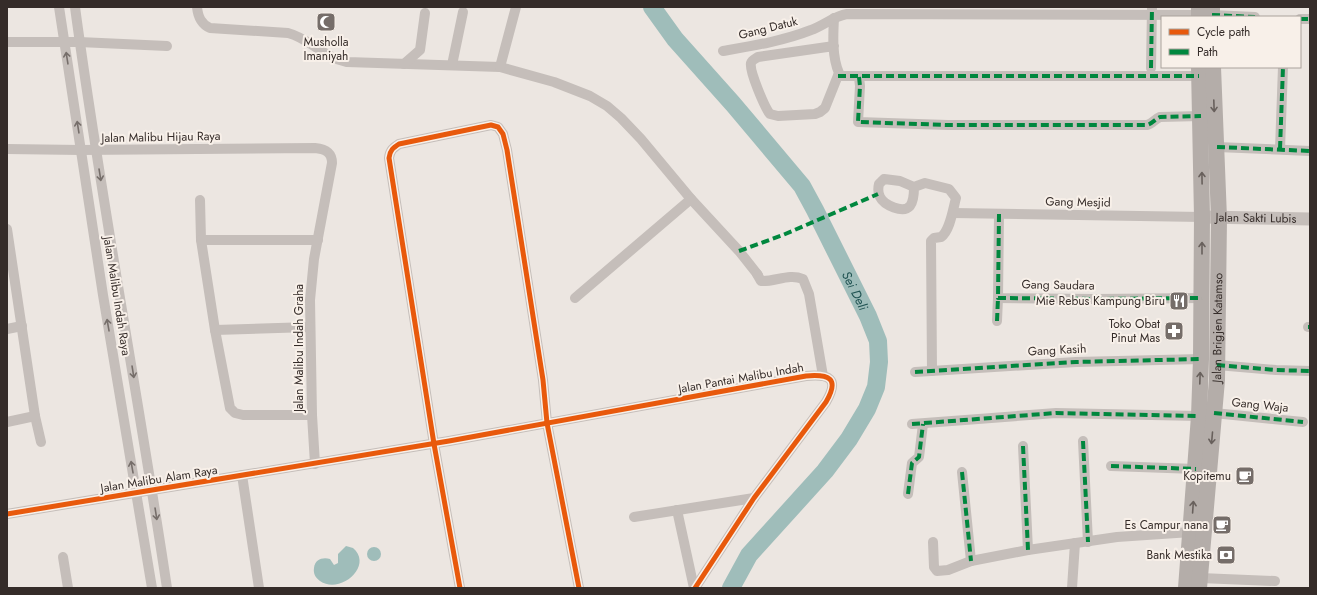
<svg xmlns="http://www.w3.org/2000/svg" width="1317" height="595" font-family="Jost,sans-serif">
<style>
.water{fill:#9fbdba}
.lines{fill:none;stroke-linecap:round;stroke-linejoin:round}
.river{stroke:#9fbdba;stroke-width:18}
.minor{stroke:#c5beba;stroke-width:10}
.tertiary{stroke:#c5beba;stroke-width:13}
.primary{stroke:#b4ada9;stroke-width:16}
.quiet{stroke:#00873e;stroke-width:4;stroke-dasharray:8 4;stroke-linecap:butt}
.cycleway-casing{stroke:#f8f0e9;stroke-width:8}
.cycleway{stroke:#e8590c;stroke-width:5}
.oneway{stroke:#766e6a}
.oneway2{stroke:#68605c}
.labels{text-anchor:middle;stroke-width:4;stroke-linejoin:round;paint-order:stroke}
.street-label{font-size:12px;fill:#352c29;stroke:#f8f0e9}
.poi-label{font-size:12px;fill:#352c29;stroke:#f8f0e9;text-anchor:end}
.water-label{font-size:13px;font-style:italic;fill:#215453;stroke:#f8f0e9}
</style>
<rect width="100%" height="100%" fill="#ece6e1"/>
<g class="water">
<path d="M 346,546 L 353,548 C 374,566 340,595 320,581 C 316,578 313,574 314,568 C 315,559 323,557 330,559 L 334,565 L 338,563 L 338,554 Z"/>
<circle cx="374" cy="554" r="7"/>
</g>
<g class="lines">
<path class="river" id="s1" d="M 652,7 L 675,39 L 733,104 L 802,186 L 815,210 L 868,316 L 878,341 L 879,362 L 876,387 L 867,409 L 849,439 L 825,471 L 749,555 L 731,588"/>
<g class="minor">
<path d="M 59,7 L 103,295 L 152,588"/>
<path d="M 75,7 C 101,201 138,394 167,588"/>
<path d="M 197,7 C 198,17 201,24 210,28 L 288,33 C 311,39 322,57 347,62 L 500,67 L 554,82 L 590,96 L 607,106 L 621,118 L 641,139 L 691,199 L 739,251 L 758,275"/>
<path d="M 1212,15 L 1255,17"/>
<path d="M 1300,19 L 1310,19"/>
<path d="M 7,42 L 79,42 L 167,46"/>
<path d="M 834,46 L 758,57 C 755,59 752,60 751,63 C 749,71 765,108 770,114 L 778,116 L 815,114 L 820,112 L 825,108 L 839,73 C 832,57 833,36 834,18"/>
<path d="M 723,51 C 752,46 783,41 811,30 C 823,26 834,16 847,14 L 1199,15"/>
<path d="M 404,64 L 420,50 L 425,13"/>
<path d="M 452,65 L 463,12"/>
<path d="M 500,67 L 516,7"/>
<path d="M 1151,68 L 1152,7"/>
<path d="M 838,76 L 1199,76"/>
<path d="M 859,77 L 860,86 L 858,122 L 948,125 L 1147,125 C 1152,124 1155,119 1160,117 L 1201,116"/>
<path d="M 1217,147 L 1310,151"/>
<path d="M 7,149 L 81,150 L 315,148 C 325,149 332,152 332,163 L 314,259 L 310,300 L 312,415 L 315,464"/>
<path d="M 1280,149 L 1283,67"/>
<path d="M 914,187 L 900,181 L 884,179 L 879,184 C 878,188 878,193 880,197 C 884,205 903,214 910,206 C 914,201 914,193 914,187 L 925,183 L 949,189 L 956,198 C 953,209 950,231 941,237 L 934,238 L 931,241 L 932,371"/>
<path d="M 200,200 L 201,240 L 215,330 L 230,408 L 235,413 L 243,415 L 312,415"/>
<path d="M 953,213 L 1202,217"/>
<path d="M 999,214 L 998,298 L 1095,299 L 1202,298"/>
<path d="M 7,229 L 35,416 L 41,442"/>
<path d="M 201,240 L 318,240"/>
<path d="M 757,274 L 761,281 C 775,282 789,273 803,279 L 809,294 L 823,376"/>
<path d="M 575,298 L 691,199"/>
<path d="M 997,321 L 998,298"/>
<path d="M 1308,327 L 1310,327"/>
<path d="M 7,329 L 22,326"/>
<path d="M 215,330 L 310,327"/>
<path d="M 1217,365 L 1276,370 L 1310,371"/>
<path d="M 915,372 L 1076,362 L 1201,359"/>
<path d="M 1214,413 L 1303,422"/>
<path d="M 7,422 L 35,416"/>
<path d="M 912,424 L 1056,413 L 1199,416"/>
<path d="M 1083,441 L 1088,542"/>
<path d="M 1023,446 L 1028,550"/>
<path d="M 1111,466 L 1196,469"/>
<path d="M 962,472 L 971,561"/>
<path d="M 242,475 L 259,588"/>
<path d="M 908,494 L 912,463 L 919,457 L 923,424"/>
<path d="M 677,510 L 694,588"/>
<path d="M 7,514 L 449,441 L 806,376 C 829,374 840,378 826,402 L 754,498 L 695,588"/>
<path d="M 634,517 L 754,498"/>
<path d="M 933,542 L 934,567 L 937,571 L 948,570 L 971,561 L 1028,550 L 1117,537 L 1191,532"/>
<path d="M 63,557 L 68,588"/>
<path d="M 1200,578 L 1275,581"/>
<path d="M 460,588 L 434,444 L 389,158 C 390,150 393,148 399,144 L 491,125 L 498,127 L 503,134 L 507,150 L 543,380 L 547,423 L 579,588"/>
<path d="M 1072,588 L 1075,543"/>
</g>
<path class="tertiary" id="s2" d="M 1202,217 L 1310,219"/>
<g class="primary">
<path d="M 1199,7 L 1199,17"/>
<path d="M 1212,7 L 1212,17"/>
<path d="M 1186,588 L 1199,416 L 1201,359 L 1202,217 L 1199,67"/>
<path id="s3" d="M 1199,588 L 1217,380 L 1219,218 L 1213,67"/>
</g>
<g class="quiet">
<path d="M 1212,15 L 1255,17"/>
<path d="M 1300,19 L 1310,19"/>
<path d="M 1151,68 L 1152,7"/>
<path d="M 838,76 L 1199,76"/>
<path d="M 859,77 L 860,86 L 858,122 L 948,125 L 1147,125 C 1152,124 1155,119 1160,117 L 1201,116"/>
<path d="M 1217,147 L 1310,151"/>
<path d="M 1280,149 L 1283,67"/>
<path d="M 999,214 L 998,298 L 1095,299 L 1202,298"/>
<path d="M 739,251 L 783,235 L 878,194"/>
<path d="M 997,321 L 998,298"/>
<path d="M 1308,327 L 1310,327"/>
<path d="M 1217,365 L 1276,370 L 1310,371"/>
<path d="M 915,372 L 1076,362 L 1201,359"/>
<path d="M 1214,413 L 1303,422"/>
<path d="M 912,424 L 1056,413 L 1199,416"/>
<path d="M 1083,441 L 1088,542"/>
<path d="M 1023,446 L 1028,550"/>
<path d="M 1111,466 L 1196,469"/>
<path d="M 962,472 L 971,561"/>
<path d="M 908,494 L 912,463 L 919,457 L 923,424"/>
</g>
<g class="cycleway-casing">
<g id="cycleway">
<path d="M 7,514 L 449,441 L 806,376 C 829,374 840,378 826,402 L 754,498 L 695,588"/>
<path d="M 460,588 L 434,444 L 389,158 C 390,150 393,148 399,144 L 491,125 L 498,127 L 503,134 L 507,150 L 543,380 L 547,423 L 579,588"/>
</g>
</g>
<use href="#cycleway" class="cycleway"/>
</g>
<defs><path id="oneway-shaft" d="M-6 0H5M1.5-3L5.5 0L1.5 3" fill="none" stroke-width="1.6" stroke-linecap="round" stroke-linejoin="round"/></defs>
<g class="oneway">
<use href="#oneway-shaft" transform="translate(67 58) rotate(-99)"/>
<use href="#oneway-shaft" transform="translate(78 127) rotate(-99)"/>
<use href="#oneway-shaft" transform="translate(100 175) rotate(81)"/>
<use href="#oneway-shaft" transform="translate(108 325) rotate(-100)"/>
<use href="#oneway-shaft" transform="translate(133 372) rotate(81)"/>
<use href="#oneway-shaft" transform="translate(132 467) rotate(-100)"/>
<use href="#oneway-shaft" transform="translate(156 514) rotate(81)"/>
</g>
<g class="oneway2">
<use href="#oneway-shaft" transform="translate(1214 106) rotate(88)"/>
<use href="#oneway-shaft" transform="translate(1202 178) rotate(-91)"/>
<use href="#oneway-shaft" transform="translate(1202 248) rotate(-90)"/>
<use href="#oneway-shaft" transform="translate(1200 378) rotate(-88)"/>
<use href="#oneway-shaft" transform="translate(1212 438) rotate(95)"/>
<use href="#oneway-shaft" transform="translate(1193 507) rotate(-86)"/>
</g>
<defs>
<g id="mosque-square" transform="scale(1)"><rect x="-9" y="-9" width="18" height="18" rx="4" fill="#756d69" stroke="#f8f0e9"/><path d="M3.5-4.9A6 6 0 1 0 3.5 4.9A5 5 0 1 1 3.5-4.9Z" fill="#fff"/></g>
<g id="restaurant-square" transform="scale(1)"><rect x="-9" y="-9" width="18" height="18" rx="4" fill="#756d69" stroke="#f8f0e9"/><path d="M-5-6h1v4h1v-4h1v4h1v-4h1v5L-1.5 .5V6h-2V.5L-5-1ZM5-6V6H3V1.5H1.5Q1.5-4 5-6Z" fill="#fff"/></g>
<g id="pharmacy-square" transform="scale(1)"><rect x="-9" y="-9" width="18" height="18" rx="4" fill="#756d69" stroke="#f8f0e9"/><path d="M-2-6h4v4h4v4h-4v4h-4v-4h-4v-4h4Z" fill="#fff"/></g>
<g id="cafe-square" transform="scale(1)"><rect x="-9" y="-9" width="18" height="18" rx="4" fill="#756d69" stroke="#f8f0e9"/><path d="M-5.5-4.5H6V0H3Q3 3.5 0 3.5H-2.5Q-5.5 3.5-5.5 0ZM3-3.2v2h1.7v-2ZM-6 4.5H4V6H-6Z" fill="#fff"/></g>
<g id="bank-square" transform="scale(1)"><rect x="-9" y="-9" width="18" height="18" rx="4" fill="#756d69" stroke="#f8f0e9"/><path d="M-6-4H6V4H-6ZM0-2.3a2.3 2.3 0 1 0 0 4.6a2.3 2.3 0 1 0 0-4.6Z" fill="#fff"/></g>
</defs>
<g fill-rule="evenodd">
<use href="#mosque-square" x="326" y="22"/>
<use href="#restaurant-square" x="1179" y="301"/>
<use href="#pharmacy-square" x="1174" y="331"/>
<use href="#cafe-square" x="1245" y="476"/>
<use href="#cafe-square" x="1222" y="525"/>
<use href="#bank-square" x="1226" y="555"/>
</g>
<g class="labels">
<g class="street-label">
<text transform="translate(768 28) rotate(-14)" y="4">Gang Datuk</text>
<text transform="translate(161 137) rotate(-1)" y="4">Jalan Malibu Hijau Raya</text>
<text transform="translate(1078 202) rotate(1)" y="4">Gang Mesjid</text>
<text dy="4" stroke="none"><textPath href="#s2" startOffset="54">Jalan Sakti Lubis</textPath></text>
<text transform="translate(1058 285) rotate(1)" y="4">Gang Saudara</text>
<text transform="translate(117 296) rotate(81)" y="4">Jalan Malibu Indah Raya</text>
<text dy="4" stroke="none"><textPath href="#s3" startOffset="261">Jalan Brigjen Katamso</textPath></text>
<text transform="translate(299 348) rotate(-90)" y="4">Jalan Malibu Indah Graha</text>
<text transform="translate(1057 350) rotate(-3)" y="4">Gang Kasih</text>
<text transform="translate(741 378) rotate(-10)" y="4">Jalan Pantai Malibu Indah</text>
<text transform="translate(1260 405) rotate(6)" y="4">Gang Waja</text>
<text transform="translate(159 479) rotate(-9)" y="4">Jalan Malibu Alam Raya</text>
</g>
<g class="poi-label">
<text x="326" y="46" text-anchor="middle">Musholla<tspan x="326" dy="14">Imaniyah</tspan></text>
<text x="1165" y="305">Mie Rebus Kampung Biru</text>
<text x="1160" y="328">Toko Obat<tspan x="1160" dy="14">Pinut Mas</tspan></text>
<text x="1231" y="480">Kopitemu</text>
<text x="1208" y="529">Es Campur nana</text>
<text x="1212" y="559">Bank Mestika</text>
</g>
<g class="water-label">
<text dy="5" stroke="none"><textPath href="#s1" startOffset="351">Sei Deli</textPath></text>
</g>
</g>
<rect width="1317" height="595" fill="none" stroke="#352c29" stroke-width="16"/>
<rect x="1161" y="16" width="140" height="52" fill="#f8f0e9" stroke="#aaa29c"/>
<rect x="1169" y="29" width="20" height="6" fill="#e8590c" stroke="#aaa29c"/>
<text x="1197" y="36" font-size="12" fill="#352c29">Cycle path</text>
<rect x="1169" y="49" width="20" height="6" fill="#00873e" stroke="#aaa29c"/>
<text x="1197" y="56" font-size="12" fill="#352c29">Path</text>
</svg>
